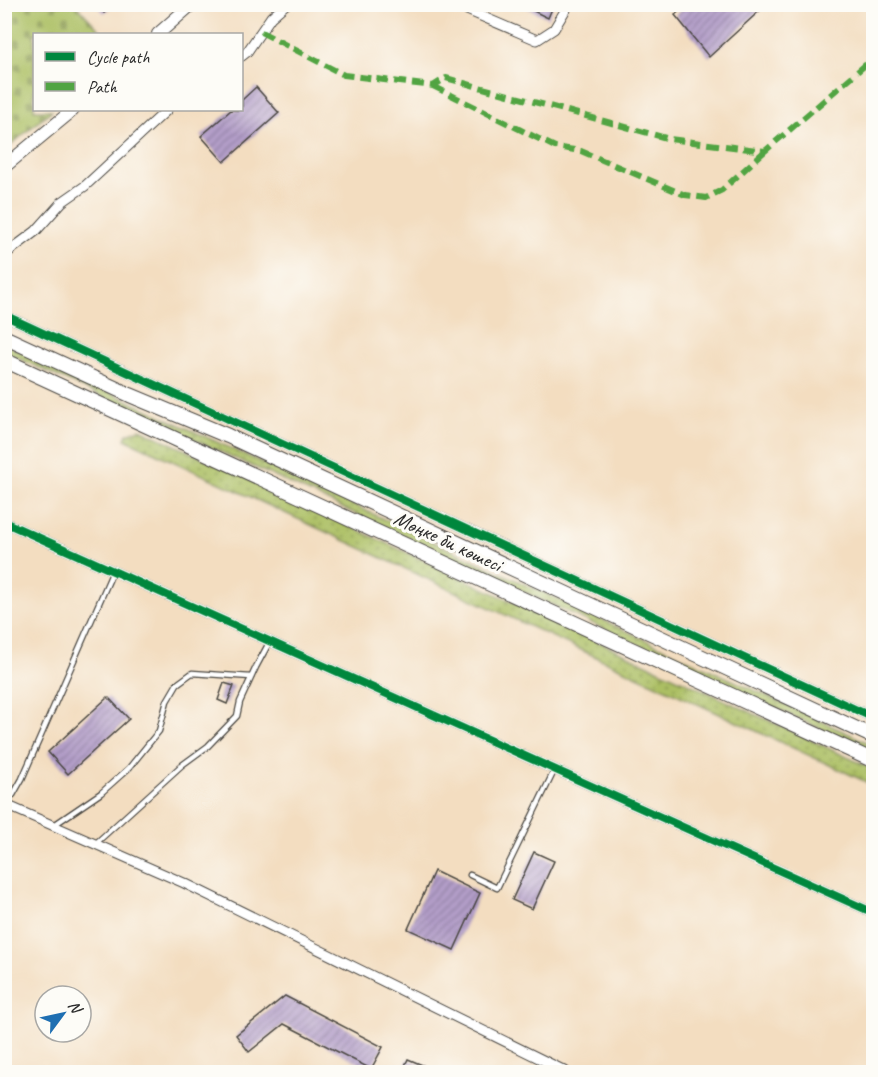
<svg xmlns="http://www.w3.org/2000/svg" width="878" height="1077" font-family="Caveat,sans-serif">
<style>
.green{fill:url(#green-dots);stroke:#6c7547;stroke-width:1.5}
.cemetery{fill:url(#cemetery-stones);stroke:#6c7547;stroke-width:1.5}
.building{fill:url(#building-hatch)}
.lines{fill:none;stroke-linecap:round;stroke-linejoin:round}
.service-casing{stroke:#494641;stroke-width:7}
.minor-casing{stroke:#494641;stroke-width:11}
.tertiary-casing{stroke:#494641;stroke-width:14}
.secondary-casing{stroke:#494641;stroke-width:16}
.service{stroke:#fff;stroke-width:4.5}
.minor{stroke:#fff;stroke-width:9}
.tertiary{stroke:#fff;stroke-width:12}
.secondary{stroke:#fff;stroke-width:14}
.quiet{stroke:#51a443;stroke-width:6;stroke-dasharray:12 6;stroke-linecap:butt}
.cycleway-casing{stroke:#fdfcf7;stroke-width:11}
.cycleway{stroke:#00873e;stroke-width:8}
.labels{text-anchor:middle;stroke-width:6;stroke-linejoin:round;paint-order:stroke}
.street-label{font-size:21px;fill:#2b2b2b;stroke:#fdfcf7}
</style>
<defs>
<pattern id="green-dots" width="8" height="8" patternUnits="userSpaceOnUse" patternTransform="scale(1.5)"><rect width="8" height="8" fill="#acbf63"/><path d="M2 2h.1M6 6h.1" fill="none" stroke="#8c9b52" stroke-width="1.8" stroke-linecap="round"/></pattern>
<pattern id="cemetery-stones" width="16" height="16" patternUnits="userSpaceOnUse" patternTransform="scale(1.5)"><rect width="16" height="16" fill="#acbf63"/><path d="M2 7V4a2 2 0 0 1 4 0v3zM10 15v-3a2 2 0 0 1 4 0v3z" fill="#8c9b52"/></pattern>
<pattern id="building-hatch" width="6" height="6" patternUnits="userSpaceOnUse" patternTransform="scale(1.5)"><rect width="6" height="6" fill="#b29dc8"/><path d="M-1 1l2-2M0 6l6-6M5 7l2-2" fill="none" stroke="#9180a3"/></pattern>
</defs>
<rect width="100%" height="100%" fill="#fdfcf7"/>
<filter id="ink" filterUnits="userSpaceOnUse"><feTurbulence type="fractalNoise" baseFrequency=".0167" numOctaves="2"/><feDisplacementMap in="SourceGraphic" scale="12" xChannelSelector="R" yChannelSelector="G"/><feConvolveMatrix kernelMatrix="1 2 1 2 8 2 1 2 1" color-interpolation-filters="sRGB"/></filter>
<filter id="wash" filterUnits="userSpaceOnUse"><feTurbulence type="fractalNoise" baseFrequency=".008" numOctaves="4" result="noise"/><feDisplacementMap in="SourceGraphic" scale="24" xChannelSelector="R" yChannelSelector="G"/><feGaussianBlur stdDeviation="1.35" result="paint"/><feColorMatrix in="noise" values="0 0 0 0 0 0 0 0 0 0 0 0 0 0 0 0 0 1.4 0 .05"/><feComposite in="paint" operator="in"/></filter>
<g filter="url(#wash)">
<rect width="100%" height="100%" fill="#f3ddc0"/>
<g class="green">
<path d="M 5,344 L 873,745 L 873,753 L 5,352 Z"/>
<path d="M 140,429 L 873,769 L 873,785 L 125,439 L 127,434 Z"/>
</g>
<path class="cemetery" d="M 5,4 L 76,5 L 103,34 L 34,34 L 34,110 L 52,110 L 5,150 Z"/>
<g id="blocks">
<g class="building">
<path d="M 96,4 L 114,4 L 104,13 Z"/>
<path d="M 519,4 L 554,4 L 548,18 Z"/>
<path d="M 687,4 L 767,4 L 709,57 L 675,15 Z"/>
<path d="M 256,87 L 279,113 L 224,162 L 201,136 L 231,110 L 242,110 L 242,100 Z"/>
<path d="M 224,683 L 234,686 L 227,704 L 218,700 Z"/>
<path d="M 108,697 L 129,719 L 68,774 L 48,752 Z"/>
<path d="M 534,852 L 554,861 L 532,909 L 512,900 Z"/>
<path d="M 434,871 L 480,893 L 454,950 L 408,929 Z"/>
<path d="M 285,996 L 383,1047 L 371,1069 L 284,1024 L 249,1052 L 236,1035 Z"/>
<path d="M 408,1059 L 439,1072 L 402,1072 Z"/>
</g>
</g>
</g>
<g filter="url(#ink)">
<use href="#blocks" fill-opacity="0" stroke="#494641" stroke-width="1.5"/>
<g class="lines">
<g class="service-casing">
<g id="service">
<path d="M 4,800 L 13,795 L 22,779 L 113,571"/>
<path d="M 54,825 L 101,793 L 129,768 L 159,731 L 167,701 L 177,684 L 192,673 L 251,677"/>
<path d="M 95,844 L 182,765 L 208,746 L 237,716 L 240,702 L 256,667 L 270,641"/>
<path d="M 470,875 L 497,888 L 555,769"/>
</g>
</g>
<g class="minor-casing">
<g id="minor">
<path d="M 453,4 L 537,40 L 554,29 L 569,4"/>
<path d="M 242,56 L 247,52 L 271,17 L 286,4"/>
<path d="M 4,255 L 36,231 L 62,202 L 85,186 L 167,110"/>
<path d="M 4,315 L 874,718"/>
<path d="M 4,522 L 874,913"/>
<path d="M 4,804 L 184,883 L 565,1071"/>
</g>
</g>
<g class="tertiary-casing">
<g id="tertiary">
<path d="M 158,34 L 192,4"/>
<path d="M 4,167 L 73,110"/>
</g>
</g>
<g class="secondary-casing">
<g id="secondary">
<path d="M 4,337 L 130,395 L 228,436 L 874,737"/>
<path d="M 4,360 L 874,761"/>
</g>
</g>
<use href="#service" class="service"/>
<use href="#minor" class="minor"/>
<use href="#tertiary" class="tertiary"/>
<use href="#secondary" class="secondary"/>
<g class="quiet">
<path d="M 261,32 L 344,75 L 433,86 L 446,78 L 670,139 L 765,151 L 871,60"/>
<path d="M 433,86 L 555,147 L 581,151 L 685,195 L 706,198 L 722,190 L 765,151"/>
</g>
<g class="cycleway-casing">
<g id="cycleway">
<path d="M 4,315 L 874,718"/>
<path d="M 4,522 L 874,913"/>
</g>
</g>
<use href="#cycleway" class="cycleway"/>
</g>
</g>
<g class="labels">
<g class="street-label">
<text transform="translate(448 541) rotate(25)" y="7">Мөңке би көшесі</text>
</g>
</g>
<rect width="878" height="1077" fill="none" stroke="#fdfcf7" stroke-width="24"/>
<rect x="33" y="33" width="210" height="78" fill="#fdfcf7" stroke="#a9a8a5" stroke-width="1.5"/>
<rect x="45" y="52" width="30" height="9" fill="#00873e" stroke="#a9a8a5" stroke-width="1.5"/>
<text x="87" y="63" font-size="18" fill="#2b2b2b">Cycle path</text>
<rect x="45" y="82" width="30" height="9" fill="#51a443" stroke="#a9a8a5" stroke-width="1.5"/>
<text x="87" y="93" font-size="18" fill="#2b2b2b">Path</text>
<g transform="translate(63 1014) rotate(57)"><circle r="28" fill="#fdfcf7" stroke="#a9a8a5" stroke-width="1.5"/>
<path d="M0-4.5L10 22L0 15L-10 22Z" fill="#1f6fb2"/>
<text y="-9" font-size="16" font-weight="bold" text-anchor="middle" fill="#2b2b2b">N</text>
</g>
</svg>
